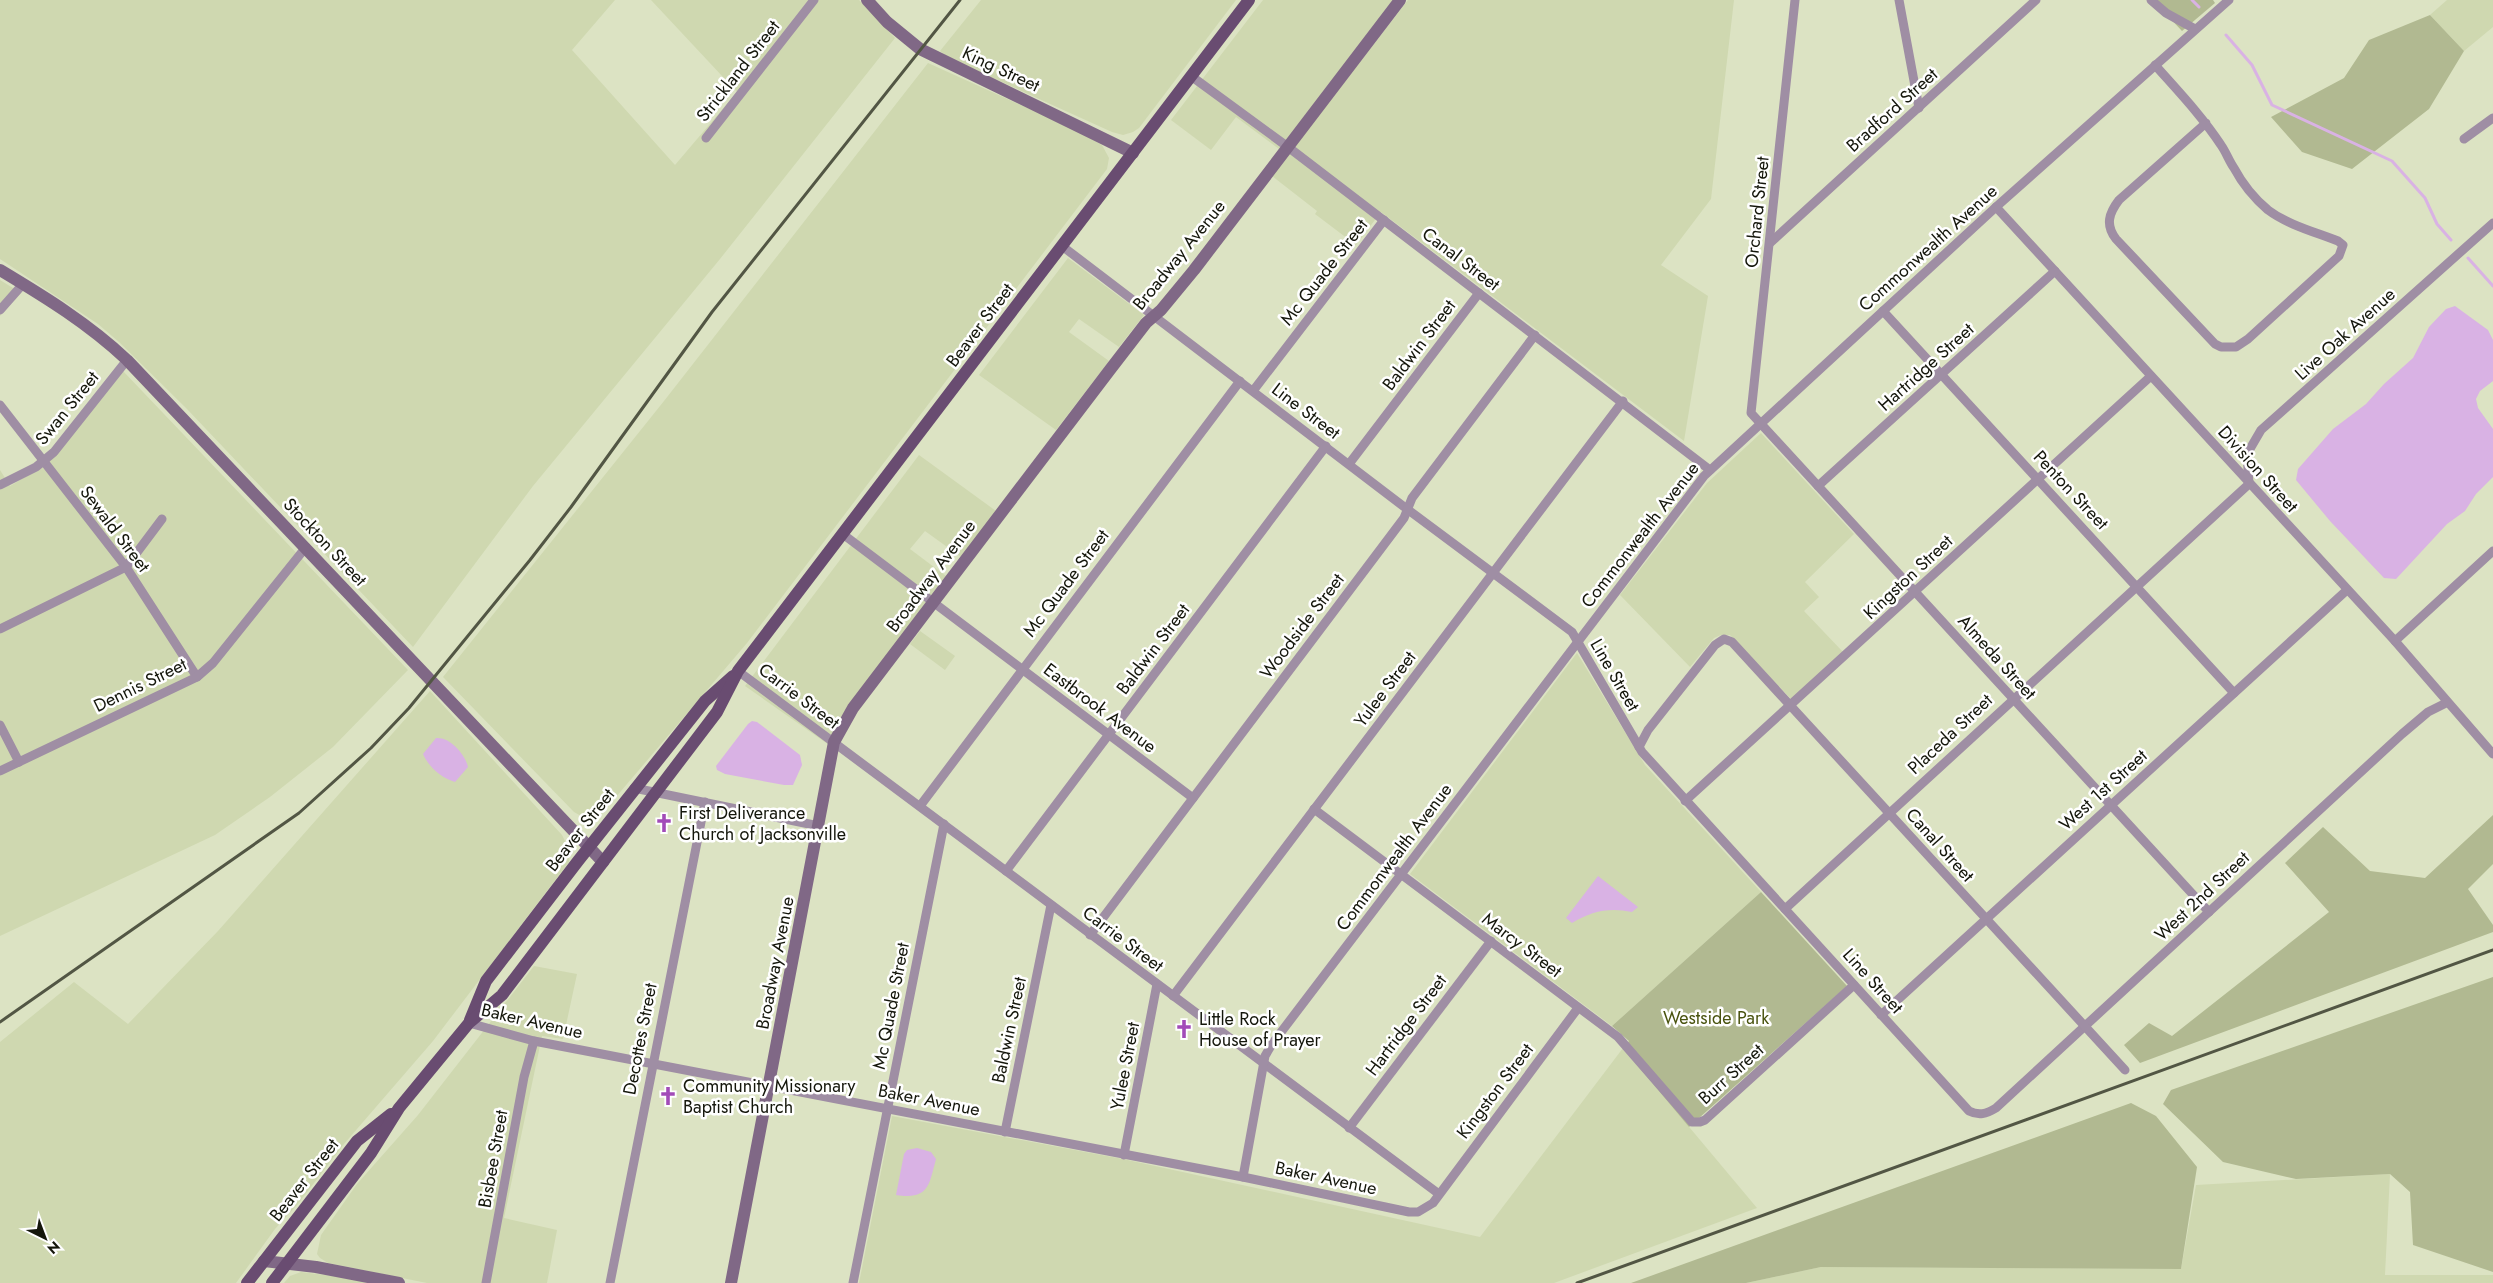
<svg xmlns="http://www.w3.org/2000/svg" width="2493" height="1283" font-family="Jost,sans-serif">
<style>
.built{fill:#cfd8b0}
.green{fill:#b1b991}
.water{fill:#d9b2e4}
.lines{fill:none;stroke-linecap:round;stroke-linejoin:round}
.stream{stroke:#d9b2e4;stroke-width:3}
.street{stroke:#9f8ea4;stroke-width:9}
.secondary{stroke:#806886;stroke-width:12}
.primary{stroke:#694c71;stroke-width:12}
.rail{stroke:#525644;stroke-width:3}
.labels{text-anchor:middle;stroke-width:5;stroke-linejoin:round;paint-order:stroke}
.street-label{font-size:18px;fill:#14160b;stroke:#fff}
.poi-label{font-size:18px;fill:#14160b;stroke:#fff;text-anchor:start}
.park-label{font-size:18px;fill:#49530f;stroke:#fff}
</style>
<rect width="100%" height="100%" fill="#dce3c3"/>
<g class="built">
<path d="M 0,0 L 615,0 L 572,50 L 675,165 L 737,92 L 651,0 L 859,0 L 895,38 L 720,259 L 533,486 L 413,647 L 187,409 L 119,342 L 98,324 L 0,259 Z"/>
<path d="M 981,0 L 1236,0 L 1139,128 L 1133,132 L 1123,135 L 1112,132 L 949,58 L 940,51 Z"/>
<path d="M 1263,0 L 1393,0 L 1279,149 L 1236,117 L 1211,150 L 1171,120 Z"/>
<path d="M 1408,0 L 1734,0 L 1711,199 L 1661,265 L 1708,296 L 1684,441 L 1381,212 L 1356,245 L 1315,214 L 1317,211 L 1272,176 Z"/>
<path d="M 2447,0 L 2493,0 L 2493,27 L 2464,51 L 2430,15 Z"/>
<path d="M 928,63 L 1074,129 L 1102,145 L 1109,158 L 1107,169 L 747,643 L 604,811 L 590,818 L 583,817 L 574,812 L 443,677 L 664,401 Z"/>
<path d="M 1068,258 L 1144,315 L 1119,347 L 1079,319 L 1069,332 L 1109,361 L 1056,430 L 979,375 Z"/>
<path d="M 0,280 L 21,293 L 0,316 Z"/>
<path d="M 123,371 L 408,670 L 333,747 L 270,797 L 215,835 L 0,936 L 0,470 L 10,486 L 42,467 Z"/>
<path d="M 1761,433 L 1854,534 L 1805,582 L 1819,597 L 1804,611 L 1843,652 L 1791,699 L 1730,635 L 1721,635 L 1714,638 L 1690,667 L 1620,595 L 1707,483 Z"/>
<path d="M 919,455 L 996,511 L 961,557 L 925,531 L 910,549 L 946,576 L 837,722 L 829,745 L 745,686 Z"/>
<path d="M 920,631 L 955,656 L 945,670 L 910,644 Z"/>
<path d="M 1577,653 L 1645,765 L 1761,892 L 1612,1026 L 1410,874 Z"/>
<path d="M 430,691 L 562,835 L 570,851 L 569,862 L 433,1041 L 344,1144 L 298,1204 L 275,1229 L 236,1283 L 0,1283 L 0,1042 L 74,982 L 128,1024 L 218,931 Z"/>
<path d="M 534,966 L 577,974 L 563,1039 L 542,1036 L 504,1218 L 557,1230 L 547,1283 L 427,1283 L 328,1263 L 320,1258 L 317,1254 L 321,1235 L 357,1184 L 418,1115 Z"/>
<path d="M 1623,1048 L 1757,1208 L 1554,1283 L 859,1283 L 892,1116 L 1123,1159 L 1480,1237 Z"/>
<path d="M 2390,1174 L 2385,1275 L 2493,1275 L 2493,1283 L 1746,1283 L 1821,1267 L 2181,1269 L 2196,1185 Z"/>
<path d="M 301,1272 L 334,1276 L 370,1283 L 284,1283 L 290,1276 Z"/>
</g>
<g class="green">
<path d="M 2153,0 L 2213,0 L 2215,3 L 2182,31 Z"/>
<path d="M 2430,15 L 2464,51 L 2429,109 L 2352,169 L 2302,152 L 2271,117 L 2344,78 L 2369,40 Z"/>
<path d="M 2493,815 L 2493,864 L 2468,889 L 2493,925 L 2493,932 L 2140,1063 L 2124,1045 L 2149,1023 L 2172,1036 L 2329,912 L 2285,863 L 2323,827 L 2370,871 L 2425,878 Z"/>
<path d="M 1761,892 L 1847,986 L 1689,1127 L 1623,1048 L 1629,1041 L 1612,1026 Z"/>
<path d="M 2493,977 L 2493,1272 L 2413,1245 L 2410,1192 L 2390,1174 L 2296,1179 L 2223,1162 L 2163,1104 L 2171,1090 Z"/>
<path d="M 2131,1103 L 2156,1116 L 2197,1167 L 2181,1269 L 1821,1267 L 1746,1283 L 1631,1283 Z"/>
</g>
<g class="water">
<path d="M 2455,306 L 2488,330 L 2493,340 L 2493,381 L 2480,391 L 2476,399 L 2478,408 L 2493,429 L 2493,477 L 2476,494 L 2465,511 L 2447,524 L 2396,579 L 2384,578 L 2330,521 L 2296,480 L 2298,469 L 2333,429 L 2366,404 L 2384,384 L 2413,358 L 2429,327 L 2446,309 Z"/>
<path d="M 752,721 L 757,722 L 800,755 L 802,765 L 793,785 L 784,785 L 725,774 L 717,770 L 716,766 L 748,724 Z"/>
<path d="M 436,738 C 450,737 465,754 468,767 L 455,782 C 441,778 428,766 423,754 Z"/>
<path d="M 1598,876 L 1638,907 L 1632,912 C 1610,907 1591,911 1572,923 L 1566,918 Z"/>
<path d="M 917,1148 L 931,1152 L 936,1159 C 929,1185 929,1200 896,1195 L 904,1154 L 907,1150 Z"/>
</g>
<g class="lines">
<g class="stream">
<path d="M 2192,0 L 2199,7"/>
<path d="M 2226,35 L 2252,65 L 2272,105 L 2392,161 L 2425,198 L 2437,224 L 2451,240"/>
<path d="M 2468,258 L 2493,286"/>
</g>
<g class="street">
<path d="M 1795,0 L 1751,413 L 2209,912"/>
<path d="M 1899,0 L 1919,108"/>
<path d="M 2151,0 L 2166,13 L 2195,29"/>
<path d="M 2155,65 C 2178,91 2202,116 2221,145 C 2226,152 2229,161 2234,168 C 2242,183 2255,199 2268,210 C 2288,225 2315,232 2338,241 L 2343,245 L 2339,256 L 2248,339 L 2236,347 L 2221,347 L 2215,344 L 2116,239 C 2105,225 2109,213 2119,200 L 2206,123"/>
<path d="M 1191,76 L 1288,147 L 1710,470"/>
<path d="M 706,138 L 814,0"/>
<path d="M 2464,139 L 2493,118"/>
<path d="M 1996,207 L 2395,641 L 2493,754"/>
<path d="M 1770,243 L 2036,0"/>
<path d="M 1062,246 L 1407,509 L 1572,632 L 1642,752 L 1969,1111 C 1979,1116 1986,1114 1996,1108 L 2402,734 L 2428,712 L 2446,703"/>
<path d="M 0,310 L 23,284"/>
<path d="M 1883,311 L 2234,693"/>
<path d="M 1253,391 L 1384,220"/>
<path d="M 0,405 L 126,567 L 197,677"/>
<path d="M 1349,464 L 1479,293"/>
<path d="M 0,485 L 36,467 L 54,452 L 127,360"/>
<path d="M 1818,486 L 2055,271"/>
<path d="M 844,535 L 1193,798"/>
<path d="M 0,629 L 126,567 L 162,519"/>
<path d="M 2395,641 L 2493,551"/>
<path d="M 738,671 L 1439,1194"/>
<path d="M 0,725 L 19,762"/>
<path d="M 1639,747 L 1648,730 L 1715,645 L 1724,639 L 1732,642 L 2125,1070"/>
<path d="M 0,771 L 197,677 L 213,663 L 306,547"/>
<path d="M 634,788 L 819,826"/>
<path d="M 1685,801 L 2151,376"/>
<path d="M 920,806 L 1240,381"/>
<path d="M 1314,809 L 1618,1037 L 1692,1122 L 1700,1122 L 1705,1120 L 1854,985"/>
<path d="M 1006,871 L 1326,446"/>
<path d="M 1785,909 L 2249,484 L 2247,454 L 2261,430 L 2493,223"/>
<path d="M 1090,935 L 1404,518 L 1412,498 L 1535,335"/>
<path d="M 1173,996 L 1623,401"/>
<path d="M 1881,1015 L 2347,590"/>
<path d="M 469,1023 L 534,1041 L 1243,1177 L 1409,1212 L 1418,1212 L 1433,1203 L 1578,1008"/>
<path d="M 1349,1128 L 1491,941"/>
<path d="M 1005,1132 L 1051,905"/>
<path d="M 1124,1155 L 1157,984"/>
<path d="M 1243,1177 L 1265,1056 L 1272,1044 L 1704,476 L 1996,207 L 2229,0"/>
<path d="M 486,1283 L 524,1077 L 534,1041"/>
<path d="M 610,1283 L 705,802"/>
<path d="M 853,1283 L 944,824"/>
</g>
<g class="secondary">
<path d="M 867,0 L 887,22 L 920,49 L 1133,153"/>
<path d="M 0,270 C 45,297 89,324 127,360 L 603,862"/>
<path d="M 264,1261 L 316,1267 L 399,1283"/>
<path d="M 731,1283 L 834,742 L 853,708 L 1109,371 L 1146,323 L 1161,310 L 1194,270 L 1400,0"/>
</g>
<g class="primary">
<path d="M 470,1020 L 486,981 L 578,861 L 705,701 L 733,676"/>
<path d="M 247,1283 L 357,1141 L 391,1114"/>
<path d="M 272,1283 L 371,1153 L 399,1108 L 469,1023 L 502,995 L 717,712 L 738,671 L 1249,0"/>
</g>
<g class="rail">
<path d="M 0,1022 L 299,813 L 371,748 L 409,708 L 530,560 L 571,507 L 712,312 L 960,0"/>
<path d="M 1577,1283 L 2493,950"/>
</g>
</g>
<defs>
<g id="church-bare" transform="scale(1.5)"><path d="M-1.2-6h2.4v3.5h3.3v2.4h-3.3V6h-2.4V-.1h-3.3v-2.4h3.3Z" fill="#a24bb8" stroke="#fff" stroke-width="2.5" paint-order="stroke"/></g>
</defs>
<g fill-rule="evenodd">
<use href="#church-bare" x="664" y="823"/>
<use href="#church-bare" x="1184" y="1029"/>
<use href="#church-bare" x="668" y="1096"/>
</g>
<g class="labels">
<g class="street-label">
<text transform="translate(1001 69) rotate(25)" y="6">King Street</text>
<text transform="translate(738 71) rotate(-52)" y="6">Strickland Street</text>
<text transform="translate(1892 110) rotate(-42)" y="6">Bradford Street</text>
<text transform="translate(1757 212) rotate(-84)" y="6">Orchard Street</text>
<text transform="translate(1928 248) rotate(-42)" y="6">Commonwealth Avenue</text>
<text transform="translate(1179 255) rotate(-51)" y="6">Broadway Avenue</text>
<text transform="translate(1461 259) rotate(37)" y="6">Canal Street</text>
<text transform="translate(1324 272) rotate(-52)" y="6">Mc Quade Street</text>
<text transform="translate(980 325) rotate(-53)" y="6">Beaver Street</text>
<text transform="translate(2345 334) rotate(-42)" y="6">Live Oak Avenue</text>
<text transform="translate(1419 345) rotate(-53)" y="6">Baldwin Street</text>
<text transform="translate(1926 367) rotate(-42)" y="6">Hartridge Street</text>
<text transform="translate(67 408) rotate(-51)" y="6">Swan Street</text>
<text transform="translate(1306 411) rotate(37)" y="6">Line Street</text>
<text transform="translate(2258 469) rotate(48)" y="6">Division Street</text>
<text transform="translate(2071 490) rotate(47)" y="6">Penton Street</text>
<text transform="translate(115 529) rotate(53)" y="6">Sewald Street</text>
<text transform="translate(1640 535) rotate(-52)" y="6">Commonwealth Avenue</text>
<text transform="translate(325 542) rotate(47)" y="6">Stockton Street</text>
<text transform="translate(931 576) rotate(-53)" y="6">Broadway Avenue</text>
<text transform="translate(1908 577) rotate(-43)" y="6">Kingston Street</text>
<text transform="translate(1066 583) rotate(-53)" y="6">Mc Quade Street</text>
<text transform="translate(1302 626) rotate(-53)" y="6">Woodside Street</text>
<text transform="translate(1153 649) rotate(-53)" y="6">Baldwin Street</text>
<text transform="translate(1997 657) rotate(48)" y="6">Almeda Street</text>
<text transform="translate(1615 675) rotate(60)" y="6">Line Street</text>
<text transform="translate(140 685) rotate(-26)" y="6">Dennis Street</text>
<text transform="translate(1385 689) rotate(-53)" y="6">Yulee Street</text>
<text transform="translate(799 696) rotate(37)" y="6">Carrie Street</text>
<text transform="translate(1100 708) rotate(37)" y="6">Eastbrook Avenue</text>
<text transform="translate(1950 734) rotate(-43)" y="6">Placeda Street</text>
<text transform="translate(2103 790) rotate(-42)" y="6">West 1st Street</text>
<text transform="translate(580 830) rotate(-52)" y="6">Beaver Street</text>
<text transform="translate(1940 845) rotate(48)" y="6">Canal Street</text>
<text transform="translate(1394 857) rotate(-53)" y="6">Commonwealth Avenue</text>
<text transform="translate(2202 896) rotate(-43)" y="6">West 2nd Street</text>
<text transform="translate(1123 939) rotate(37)" y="6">Carrie Street</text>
<text transform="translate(1522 945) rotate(37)" y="6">Marcy Street</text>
<text transform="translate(775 963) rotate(-79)" y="6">Broadway Avenue</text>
<text transform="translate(1873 981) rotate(48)" y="6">Line Street</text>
<text transform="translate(891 1006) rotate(-79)" y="6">Mc Quade Street</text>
<text transform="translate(532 1021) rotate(13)" y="6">Baker Avenue</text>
<text transform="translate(1406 1025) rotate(-53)" y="6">Hartridge Street</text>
<text transform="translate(1009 1030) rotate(-78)" y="6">Baldwin Street</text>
<text transform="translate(640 1039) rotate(-79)" y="6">Decottes Street</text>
<text transform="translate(1125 1066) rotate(-79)" y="6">Yulee Street</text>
<text transform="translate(1731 1074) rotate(-42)" y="6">Burr Street</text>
<text transform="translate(1495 1091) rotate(-53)" y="6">Kingston Street</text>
<text transform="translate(929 1100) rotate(11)" y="6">Baker Avenue</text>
<text transform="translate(493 1159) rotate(-80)" y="6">Bisbee Street</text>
<text transform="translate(1326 1178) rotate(12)" y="6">Baker Avenue</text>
<text transform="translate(304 1180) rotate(-52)" y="6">Beaver Street</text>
</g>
<g class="poi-label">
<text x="679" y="819">First Deliverance<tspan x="679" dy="21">Church of Jacksonville</tspan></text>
<text x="1199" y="1025">Little Rock<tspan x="1199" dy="21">House of Prayer</tspan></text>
<text x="683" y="1092">Community Missionary<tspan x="683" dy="21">Baptist Church</tspan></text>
</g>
<g class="park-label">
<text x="1716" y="1024">Westside Park</text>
</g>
</g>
<g transform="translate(45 1238) rotate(138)" stroke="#ffffff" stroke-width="4" paint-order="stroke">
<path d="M0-4L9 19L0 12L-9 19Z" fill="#14160b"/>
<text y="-8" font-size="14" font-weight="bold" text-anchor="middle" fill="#14160b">N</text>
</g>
</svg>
